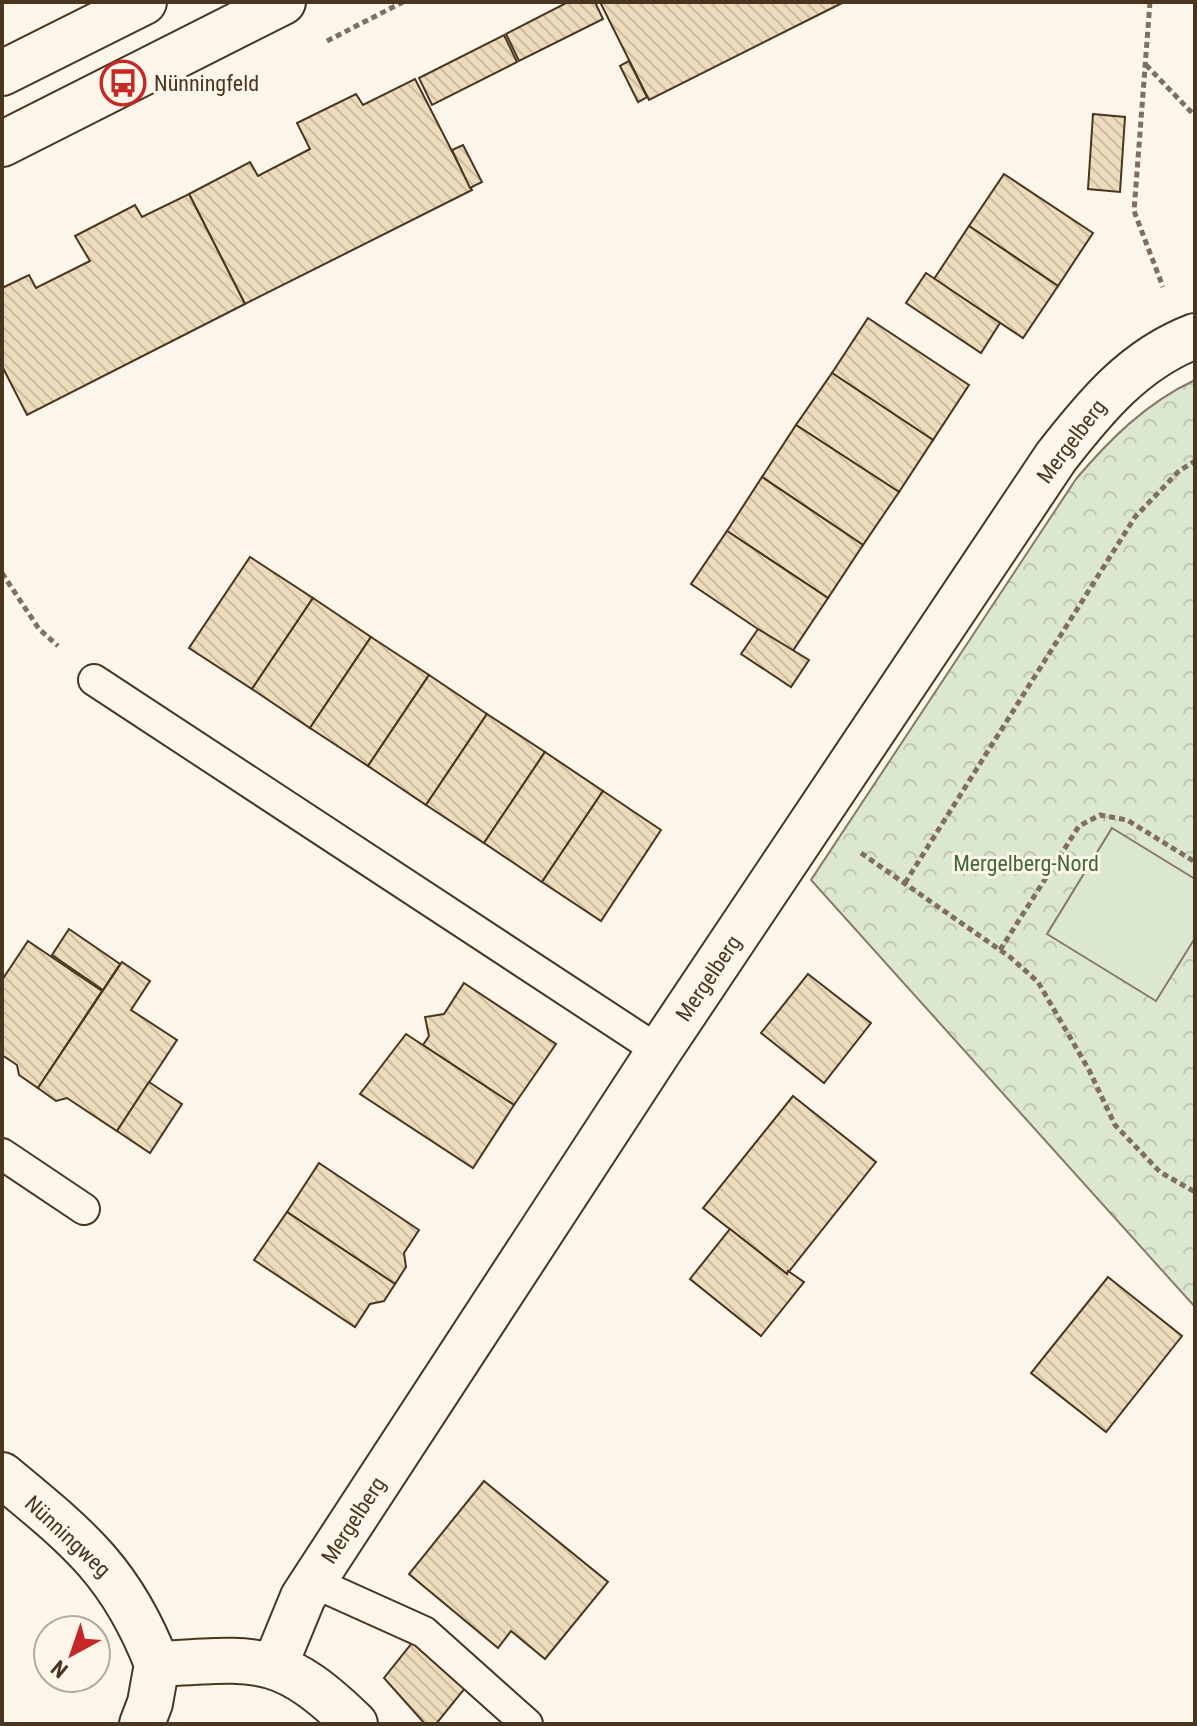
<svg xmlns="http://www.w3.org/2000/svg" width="1197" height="1726" font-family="'Roboto Condensed',sans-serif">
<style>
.park{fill:url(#park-crowns);stroke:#887966;stroke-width:2}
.pitch{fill:#dce7d0;stroke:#887966;stroke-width:2}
.building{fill:url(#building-back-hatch);stroke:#4a3520;stroke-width:2}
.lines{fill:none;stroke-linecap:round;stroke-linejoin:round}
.service-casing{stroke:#4a3520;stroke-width:34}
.minor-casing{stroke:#4a3520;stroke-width:48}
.tertiary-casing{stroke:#4a3520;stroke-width:48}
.path{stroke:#7f6f5c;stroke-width:5;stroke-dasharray:6 4;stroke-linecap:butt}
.service{stroke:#fbf6e9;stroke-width:30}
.minor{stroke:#fbf6e9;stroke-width:44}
.tertiary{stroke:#fbf6e9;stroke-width:44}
.labels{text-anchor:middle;stroke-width:6;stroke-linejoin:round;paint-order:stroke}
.poi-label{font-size:22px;fill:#4a3520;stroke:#fbf6e9;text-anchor:start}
.street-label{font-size:22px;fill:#4a3520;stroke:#fbf6e9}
.park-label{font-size:22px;fill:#436837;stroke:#fbf6e9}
</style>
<defs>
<pattern id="park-crowns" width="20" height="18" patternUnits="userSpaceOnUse" patternTransform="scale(2)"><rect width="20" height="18" fill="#dce7d0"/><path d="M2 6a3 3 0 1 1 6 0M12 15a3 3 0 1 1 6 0" fill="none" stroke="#bec7b2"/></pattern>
<pattern id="building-back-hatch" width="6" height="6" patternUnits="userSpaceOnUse" patternTransform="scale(2)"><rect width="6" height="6" fill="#ecdcbc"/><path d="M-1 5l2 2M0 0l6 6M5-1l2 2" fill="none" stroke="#ccbda1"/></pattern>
</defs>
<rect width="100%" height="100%" fill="#fbf6e9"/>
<path class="park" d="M 1195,380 L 1195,1307 L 811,880 L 1076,479 C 1110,439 1146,403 1195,380 Z"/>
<path class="pitch" d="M 1112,828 L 1195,879 L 1195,938 L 1156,1001 L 1047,934 Z"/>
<g class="building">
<path d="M 568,2 L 595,2 L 603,19 L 519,61 L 506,34 Z"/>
<path d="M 600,2 L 844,2 L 649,100 Z"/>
<path d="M 504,35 L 517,62 L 432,105 L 419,78 Z"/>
<path d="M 629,61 L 647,97 L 638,102 L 620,66 Z"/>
<path d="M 415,79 L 472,190 L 245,304 L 189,194 L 250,162 L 258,176 L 310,149 L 297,123 L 356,94 L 363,105 Z"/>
<path d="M 1093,114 L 1125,117 L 1120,192 L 1088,189 Z"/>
<path d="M 463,145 L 482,182 L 470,188 L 452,150 Z"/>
<path d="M 1004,174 L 1093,233 L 1058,286 L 969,226 Z"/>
<path d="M 189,194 L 245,304 L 27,415 L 2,366 L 2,288 L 29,275 L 36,288 L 90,261 L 75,236 L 135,205 L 142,217 Z"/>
<path d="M 969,226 L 1058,286 L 1023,338 L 934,279 Z"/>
<path d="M 926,273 L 1000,323 L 981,353 L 906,303 Z"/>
<path d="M 868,318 L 969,385 L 933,440 L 832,373 Z"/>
<path d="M 832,373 L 933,440 L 899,492 L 796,425 Z"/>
<path d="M 796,425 L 899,492 L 863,545 L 762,477 Z"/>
<path d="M 762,477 L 863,545 L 828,598 L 727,531 Z"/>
<path d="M 727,531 L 828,598 L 792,652 L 691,584 Z"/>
<path d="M 250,557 L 313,598 L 252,689 L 189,648 Z"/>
<path d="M 313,598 L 371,637 L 310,728 L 252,689 Z"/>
<path d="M 758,629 L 809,660 L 791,687 L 741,654 Z"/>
<path d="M 371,637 L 429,675 L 368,766 L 310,728 Z"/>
<path d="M 429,675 L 487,714 L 426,805 L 368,766 Z"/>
<path d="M 487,714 L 545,752 L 484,843 L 426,805 Z"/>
<path d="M 545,752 L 603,791 L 542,882 L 484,843 Z"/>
<path d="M 603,791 L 661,830 L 601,921 L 542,882 Z"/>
<path d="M 69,929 L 120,964 L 103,990 L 52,955 Z"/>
<path d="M 28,941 L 102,991 L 38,1088 L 19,1075 L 17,1065 L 2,1055 L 2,980 Z"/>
<path d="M 122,962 L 150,981 L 131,1010 L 177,1040 L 117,1131 L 67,1098 L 56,1101 L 38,1088 Z"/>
<path d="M 808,974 L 871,1023 L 824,1083 L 761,1033 Z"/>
<path d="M 464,983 L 556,1044 L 514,1105 L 423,1045 L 429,1036 L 425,1017 L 444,1014 Z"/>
<path d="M 406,1034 L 514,1105 L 473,1168 L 360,1094 Z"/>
<path d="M 149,1082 L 182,1104 L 150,1153 L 117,1131 Z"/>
<path d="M 793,1096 L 876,1162 L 787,1274 L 703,1208 Z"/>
<path d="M 319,1163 L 419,1230 L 404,1253 L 406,1267 L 395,1284 L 287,1212 Z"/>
<path d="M 287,1212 L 395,1284 L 384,1301 L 370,1304 L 355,1327 L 254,1260 Z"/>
<path d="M 730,1229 L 787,1274 L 788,1271 L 804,1282 L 761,1336 L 690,1279 Z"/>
<path d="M 1108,1277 L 1182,1336 L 1106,1432 L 1031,1373 Z"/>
<path d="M 484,1481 L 608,1582 L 545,1659 L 511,1631 L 498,1648 L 409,1574 Z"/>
<path d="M 416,1638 L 470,1682 L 436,1724 L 425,1724 L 384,1678 Z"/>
</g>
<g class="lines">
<g class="service-casing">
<g id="service">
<path d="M 94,680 L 659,1051"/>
<path d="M 2,1154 L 84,1209"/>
<path d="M 313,1582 L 424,1632 L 527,1724"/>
</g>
</g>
<g class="minor-casing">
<g id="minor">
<path d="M 2,1475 C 77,1537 121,1571 157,1664"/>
<path d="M 157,1664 C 257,1659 279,1650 355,1724"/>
<path d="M 275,1665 L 303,1597 L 659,1051 L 1056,457 C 1095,407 1134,359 1195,336"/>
<path d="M 142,1724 L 150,1703 L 157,1664"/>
</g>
</g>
<g class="tertiary-casing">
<g id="tertiary">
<path d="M 2,73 L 144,2"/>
<path d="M 2,144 L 283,2"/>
</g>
</g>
<g class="path">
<path d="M 1150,2 L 1134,211 L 1163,287"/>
<path d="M 327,41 L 403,2"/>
<path d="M 1146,65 L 1195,116"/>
<path d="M 2,573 L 39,629 L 58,646"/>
<path d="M 861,853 L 1010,957 L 1038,982 L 1089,1070 L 1115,1125 L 1160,1172 L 1195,1192"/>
<path d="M 905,883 L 1135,517 L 1179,471 L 1195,461"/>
<path d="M 1000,950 L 1079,826 L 1100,815 L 1127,820 L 1195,862"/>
</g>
<use href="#service" class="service"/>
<use href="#minor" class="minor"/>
<use href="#tertiary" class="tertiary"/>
</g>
<defs>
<g id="bus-ring" transform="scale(2.3)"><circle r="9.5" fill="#fbf6e9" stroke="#c62828" stroke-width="1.5"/><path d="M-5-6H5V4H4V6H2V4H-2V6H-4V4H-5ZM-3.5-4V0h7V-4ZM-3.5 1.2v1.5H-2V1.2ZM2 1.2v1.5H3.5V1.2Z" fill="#c62828"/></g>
</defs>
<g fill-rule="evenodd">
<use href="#bus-ring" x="123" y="83"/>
</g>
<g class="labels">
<g class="poi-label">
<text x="154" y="91">Nünningfeld</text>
</g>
<g class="street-label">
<text transform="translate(1071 441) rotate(-53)" y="8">Mergelberg</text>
<text transform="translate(708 978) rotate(-56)" y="8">Mergelberg</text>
<text transform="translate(353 1520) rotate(-57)" y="8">Mergelberg</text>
<text transform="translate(68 1536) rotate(43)" y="8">Nünningweg</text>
</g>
<g class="park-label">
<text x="1026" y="871">Mergelberg-Nord</text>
</g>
</g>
<rect width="1197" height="1726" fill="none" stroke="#4a3520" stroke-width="8"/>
<g transform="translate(72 1654) rotate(220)"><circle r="38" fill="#fbf6e9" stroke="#b4a999" stroke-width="2"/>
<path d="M0-6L14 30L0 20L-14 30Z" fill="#c62828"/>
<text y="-12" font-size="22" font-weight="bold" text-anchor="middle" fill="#4a3520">N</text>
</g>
</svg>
